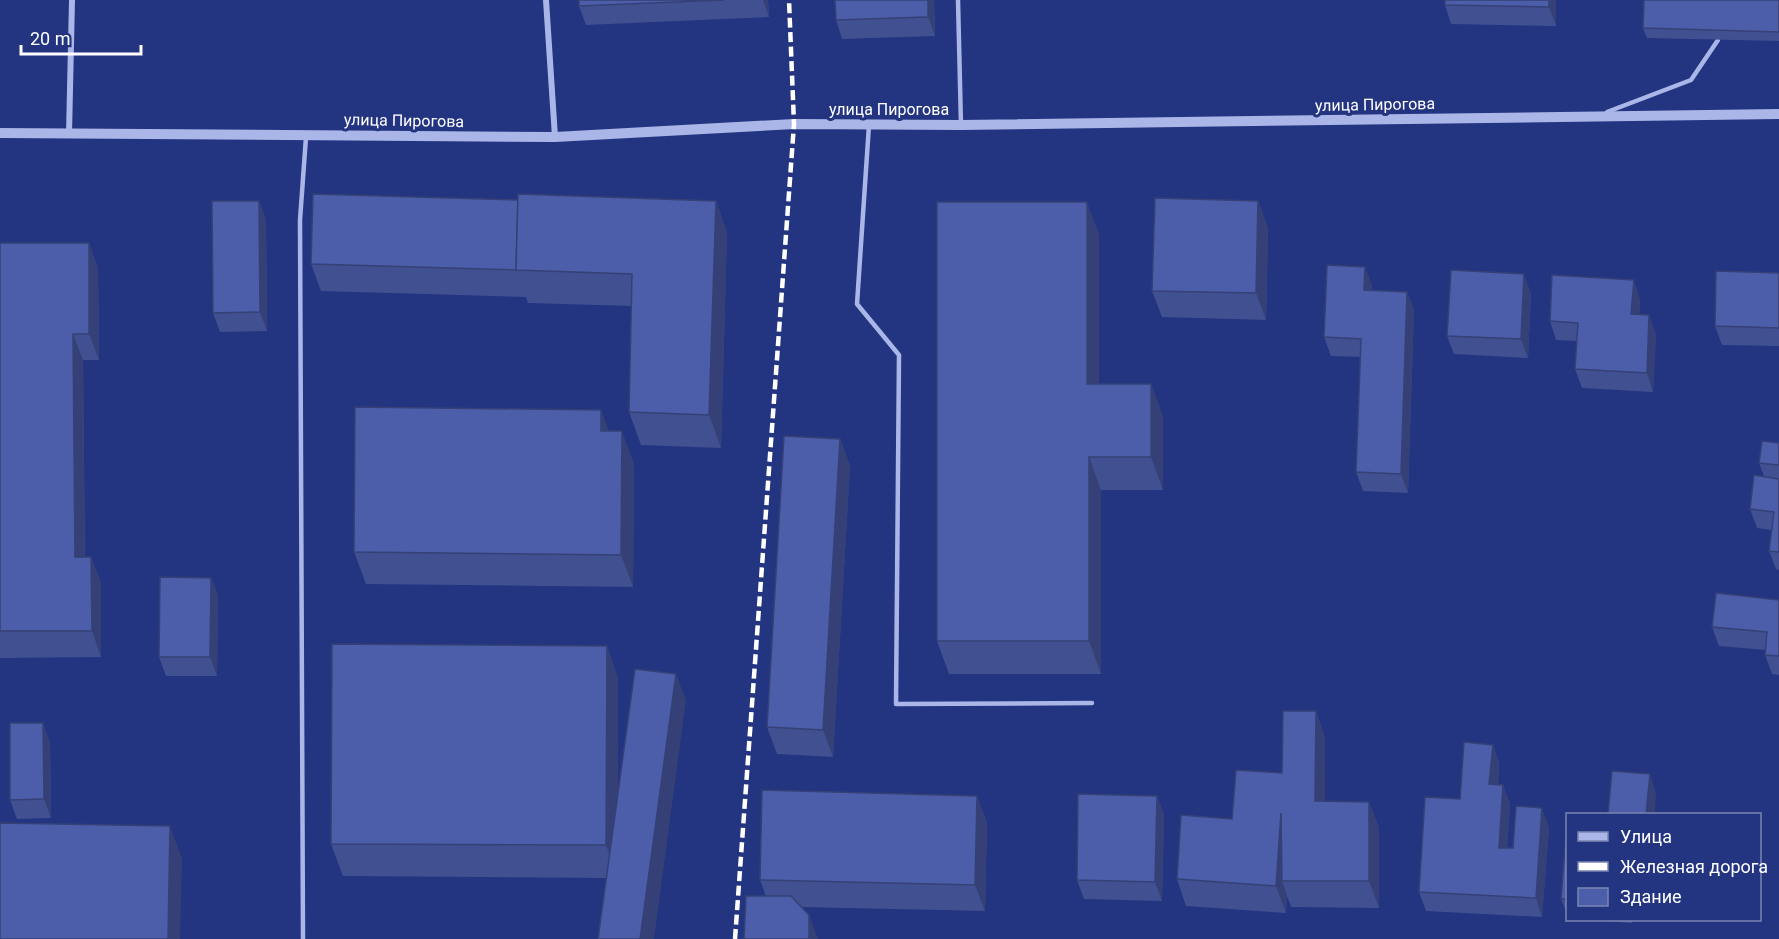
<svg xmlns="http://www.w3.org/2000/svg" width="1779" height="939" font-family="Roboto,sans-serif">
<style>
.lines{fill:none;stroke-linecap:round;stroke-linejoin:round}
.service{stroke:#aab6e7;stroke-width:4.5}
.minor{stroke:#aab6e7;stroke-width:6}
.tertiary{stroke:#aab6e7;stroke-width:10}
.rail{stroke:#fff;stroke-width:4.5;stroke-dasharray:10 4.5;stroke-linecap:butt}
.wall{fill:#415091}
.shaded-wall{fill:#354176}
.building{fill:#4c5da9;stroke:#354176;stroke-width:1.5}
.labels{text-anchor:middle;stroke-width:6;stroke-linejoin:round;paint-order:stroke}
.street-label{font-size:16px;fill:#fff;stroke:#233480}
</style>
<rect width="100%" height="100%" fill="#233480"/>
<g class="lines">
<g class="service">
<path d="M 958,0 L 961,125"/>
<path d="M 1607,112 L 1691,80 L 1718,40"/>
<path d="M 869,125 L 857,304 L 899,355 L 896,704 L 1092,703"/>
<path d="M 303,939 L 300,220 L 306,137"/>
</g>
<g class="minor">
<path d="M 546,0 L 555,137"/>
<path d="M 69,134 L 72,0"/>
</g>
<path class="tertiary" d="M 0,133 L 555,137 L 794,124 L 961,125 L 1779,114"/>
<path class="rail" d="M 735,939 L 794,124 L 789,0"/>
</g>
<g class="wall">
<path d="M 579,0 L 768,0 L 769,17 L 586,25 L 579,6 Z"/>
<path d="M 835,0 L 934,0 L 935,36 L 842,39 L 836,20 Z"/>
<path d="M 1556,0 L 1556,26 L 1451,24 L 1445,5 Z"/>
<path d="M 1779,0 L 1779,41 L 1647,38 L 1643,28 Z"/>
<path d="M 518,200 L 716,201 L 727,233 L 721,448 L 641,445 L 629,412 L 632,306 L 528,303 L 526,297 L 321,291 L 311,264 Z"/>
<path d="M 259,201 L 266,220 L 267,331 L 220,332 L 213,313 Z"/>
<path d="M 1258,201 L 1268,228 L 1266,320 L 1162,317 L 1152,291 Z"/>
<path d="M 1099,234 L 1099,384 L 1151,384 L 1163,417 L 1163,490 L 1101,490 L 1101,674 L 949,674 L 937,641 Z"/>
<path d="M 0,243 L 89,243 L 98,269 L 99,360 L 83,360 L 85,557 L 91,557 L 101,583 L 101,657 L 0,658 Z"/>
<path d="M 1779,273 L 1779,346 L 1722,345 L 1715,326 Z"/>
<path d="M 1372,285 L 1372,290 L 1407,292 L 1414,310 L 1408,493 L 1363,491 L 1356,472 L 1361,357 L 1331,356 L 1324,337 Z"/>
<path d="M 1531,293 L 1528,358 L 1454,354 L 1447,336 Z"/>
<path d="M 1640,299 L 1639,315 L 1656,334 L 1653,392 L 1582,388 L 1575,369 L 1577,341 L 1556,340 L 1550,321 Z"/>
<path d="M 609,431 L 634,464 L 633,587 L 366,584 L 354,552 Z"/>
<path d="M 840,439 L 850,466 L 833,757 L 777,754 L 767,727 Z"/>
<path d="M 1779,443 L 1779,570 L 1776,569 L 1769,551 L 1772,530 L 1757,528 L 1750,509 L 1764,476 L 1759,463 Z"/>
<path d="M 211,578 L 218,596 L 217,676 L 166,676 L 159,657 Z"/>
<path d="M 1779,600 L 1779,675 L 1772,674 L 1765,655 L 1766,650 L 1719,646 L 1712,627 Z"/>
<path d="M 607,646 L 618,679 L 618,792 L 686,700 L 606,878 L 343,876 L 331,844 Z"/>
<path d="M 1316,711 L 1325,738 L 1325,801 L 1369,802 L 1379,828 L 1379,908 L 1291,907 L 1287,896 L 1286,913 L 1186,906 L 1177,879 L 1232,819 L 1282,773 Z"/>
<path d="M 50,742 L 51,818 L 17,819 L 10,800 Z"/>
<path d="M 1493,745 L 1499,763 L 1498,785 L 1503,785 L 1510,804 L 1507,848 L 1513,848 L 1549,827 L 1542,917 L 1426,911 L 1419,892 L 1460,799 Z"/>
<path d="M 1157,796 L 1164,815 L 1162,901 L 1084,899 L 1077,880 Z"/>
<path d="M 987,822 L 985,911 L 802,907 L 766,896 L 760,880 Z"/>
<path d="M 1568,835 L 1568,917 L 1561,899 Z"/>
<path d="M 1590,920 L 1633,920 L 1632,923 Z"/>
</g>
<g class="shaded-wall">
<path d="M 763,0 L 768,0 L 769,17 Z"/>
<path d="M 928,0 L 934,0 L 935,36 L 928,17 Z"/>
<path d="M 1549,0 L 1556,0 L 1556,26 L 1549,7 Z"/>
<path d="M 259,201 L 266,220 L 267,331 L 260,312 Z"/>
<path d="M 716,201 L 727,233 L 721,448 L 709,415 Z"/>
<path d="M 1258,201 L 1268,228 L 1266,320 L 1256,293 Z"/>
<path d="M 1087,202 L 1099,234 L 1099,416 L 1087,384 Z"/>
<path d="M 89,243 L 98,269 L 99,360 L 89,334 Z"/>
<path d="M 1365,267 L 1372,285 L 1371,309 L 1364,290 Z"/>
<path d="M 1524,274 L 1531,293 L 1528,358 L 1521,339 Z"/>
<path d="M 1634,280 L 1640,299 L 1638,333 L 1631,314 Z"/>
<path d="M 1407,292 L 1414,310 L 1408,493 L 1401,474 Z"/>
<path d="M 1649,315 L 1656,334 L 1653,392 L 1647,373 Z"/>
<path d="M 73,334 L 83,360 L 85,583 L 75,557 Z"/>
<path d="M 1151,384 L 1163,417 L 1163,490 L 1151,457 Z"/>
<path d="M 601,410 L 613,442 L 601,431 Z"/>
<path d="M 622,431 L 634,464 L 633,587 L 621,555 Z"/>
<path d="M 840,439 L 850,466 L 833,757 L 823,730 Z"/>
<path d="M 1089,457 L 1101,490 L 1101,674 L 1089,641 Z"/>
<path d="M 91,557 L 101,583 L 101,657 L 92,631 Z"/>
<path d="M 211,578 L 218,596 L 217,676 L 210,657 Z"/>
<path d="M 607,646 L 618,679 L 618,878 L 606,845 Z"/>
<path d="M 676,674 L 686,700 L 654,939 L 640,939 Z"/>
<path d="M 1316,711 L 1325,738 L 1325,828 L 1315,801 Z"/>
<path d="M 43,723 L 50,742 L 51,818 L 44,799 Z"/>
<path d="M 1493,745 L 1499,763 L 1496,803 L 1489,784 Z"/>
<path d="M 1650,774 L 1656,793 L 1655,814 L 1646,814 Z"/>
<path d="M 1503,785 L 1510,804 L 1506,866 L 1499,848 Z"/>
<path d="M 977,796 L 987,822 L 985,911 L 975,885 Z"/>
<path d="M 1157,796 L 1164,815 L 1162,901 L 1155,882 Z"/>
<path d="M 1369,802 L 1379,828 L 1379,908 L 1369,881 Z"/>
<path d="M 1542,808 L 1549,827 L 1542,917 L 1536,898 Z"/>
<path d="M 1281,813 L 1282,881 L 1287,896 L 1286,913 L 1276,886 Z"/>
<path d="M 170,826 L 182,859 L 180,939 L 168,939 Z"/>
<path d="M 809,915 L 818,939 L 809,939 Z"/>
</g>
<g class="building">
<path d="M 579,0 L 724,0 L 579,6 Z"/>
<path d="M 835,0 L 928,0 L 928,17 L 836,20 Z"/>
<path d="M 1445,0 L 1549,0 L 1549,7 L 1445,5 Z"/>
<path d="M 1644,0 L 1779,0 L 1779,32 L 1643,28 Z"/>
<path d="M 313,194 L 518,200 L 516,270 L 311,264 Z"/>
<path d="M 518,194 L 716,201 L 709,415 L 629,412 L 632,274 L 516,270 Z"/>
<path d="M 1155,198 L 1258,201 L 1256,293 L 1152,291 Z"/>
<path d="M 212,201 L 259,201 L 260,312 L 213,313 Z"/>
<path d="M 937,202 L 1087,202 L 1087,384 L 1151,384 L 1151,457 L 1089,457 L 1089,641 L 937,641 Z"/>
<path d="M 0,243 L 89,243 L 89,334 L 73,334 L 75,557 L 91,557 L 92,631 L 0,631 Z"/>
<path d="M 1327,265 L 1365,267 L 1364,290 L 1407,292 L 1401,474 L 1356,472 L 1361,339 L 1324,337 Z"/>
<path d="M 1451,270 L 1524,274 L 1521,339 L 1447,336 Z"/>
<path d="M 1716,271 L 1779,273 L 1779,328 L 1715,326 Z"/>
<path d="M 1552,275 L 1634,280 L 1631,314 L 1649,315 L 1647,373 L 1575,369 L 1578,323 L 1550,321 Z"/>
<path d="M 355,407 L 601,410 L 601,431 L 622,431 L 621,555 L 354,552 Z"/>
<path d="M 784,436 L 840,439 L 823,730 L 767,727 Z"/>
<path d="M 1762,441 L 1779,443 L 1779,465 L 1759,463 Z"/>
<path d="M 1754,475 L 1779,479 L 1779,552 L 1769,551 L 1774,512 L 1750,509 Z"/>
<path d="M 160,577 L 211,578 L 210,657 L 159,657 Z"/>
<path d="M 1716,593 L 1779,600 L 1779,656 L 1765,655 L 1767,632 L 1712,627 Z"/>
<path d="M 332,644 L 607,646 L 606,845 L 331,844 Z"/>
<path d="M 635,669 L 676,674 L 640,939 L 598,939 Z"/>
<path d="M 1283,711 L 1316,711 L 1315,801 L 1369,802 L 1369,881 L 1282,881 L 1281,813 L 1276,886 L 1177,879 L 1181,815 L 1232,819 L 1236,770 L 1282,773 Z"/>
<path d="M 10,723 L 43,723 L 44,799 L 10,800 Z"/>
<path d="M 1464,742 L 1493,745 L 1489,784 L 1503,785 L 1499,848 L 1513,848 L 1516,806 L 1542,808 L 1536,898 L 1419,892 L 1425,797 L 1460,799 Z"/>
<path d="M 1612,771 L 1650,774 L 1646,814 L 1608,814 Z"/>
<path d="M 762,790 L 977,796 L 975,885 L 760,880 Z"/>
<path d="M 1078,794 L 1157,796 L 1155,882 L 1077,880 Z"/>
<path d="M 0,823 L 170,826 L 168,939 L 0,939 Z"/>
<path d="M 1566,835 L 1568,835 L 1568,899 L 1561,899 Z"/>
<path d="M 746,896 L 791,896 L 809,915 L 809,939 L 744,939 Z"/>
</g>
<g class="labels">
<g class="street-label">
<text transform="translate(1375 104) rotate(-1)" y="6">улица Пирогова</text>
<text x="889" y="115">улица Пирогова</text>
<text transform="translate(404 120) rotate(1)" y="6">улица Пирогова</text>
</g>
</g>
<rect x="1566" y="813" width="195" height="108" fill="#233480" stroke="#7b85b3" stroke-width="1.5"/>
<rect x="1578" y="832" width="30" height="9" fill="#aab6e7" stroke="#7b85b3" stroke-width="1.5"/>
<text x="1620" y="843" font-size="18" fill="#ffffff">Улица</text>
<rect x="1578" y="862" width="30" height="9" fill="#ffffff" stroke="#7b85b3" stroke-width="1.5"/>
<text x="1620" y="873" font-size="18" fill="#ffffff">Железная дорога</text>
<rect x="1578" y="888" width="30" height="18" fill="#4c5da9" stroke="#7b85b3" stroke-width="1.5"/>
<text x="1620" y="903" font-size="18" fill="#ffffff">Здание</text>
<path d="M21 45v9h120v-9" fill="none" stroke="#ffffff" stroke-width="3"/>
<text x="30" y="45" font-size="18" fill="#ffffff" stroke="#233480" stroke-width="4.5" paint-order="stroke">20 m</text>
</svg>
